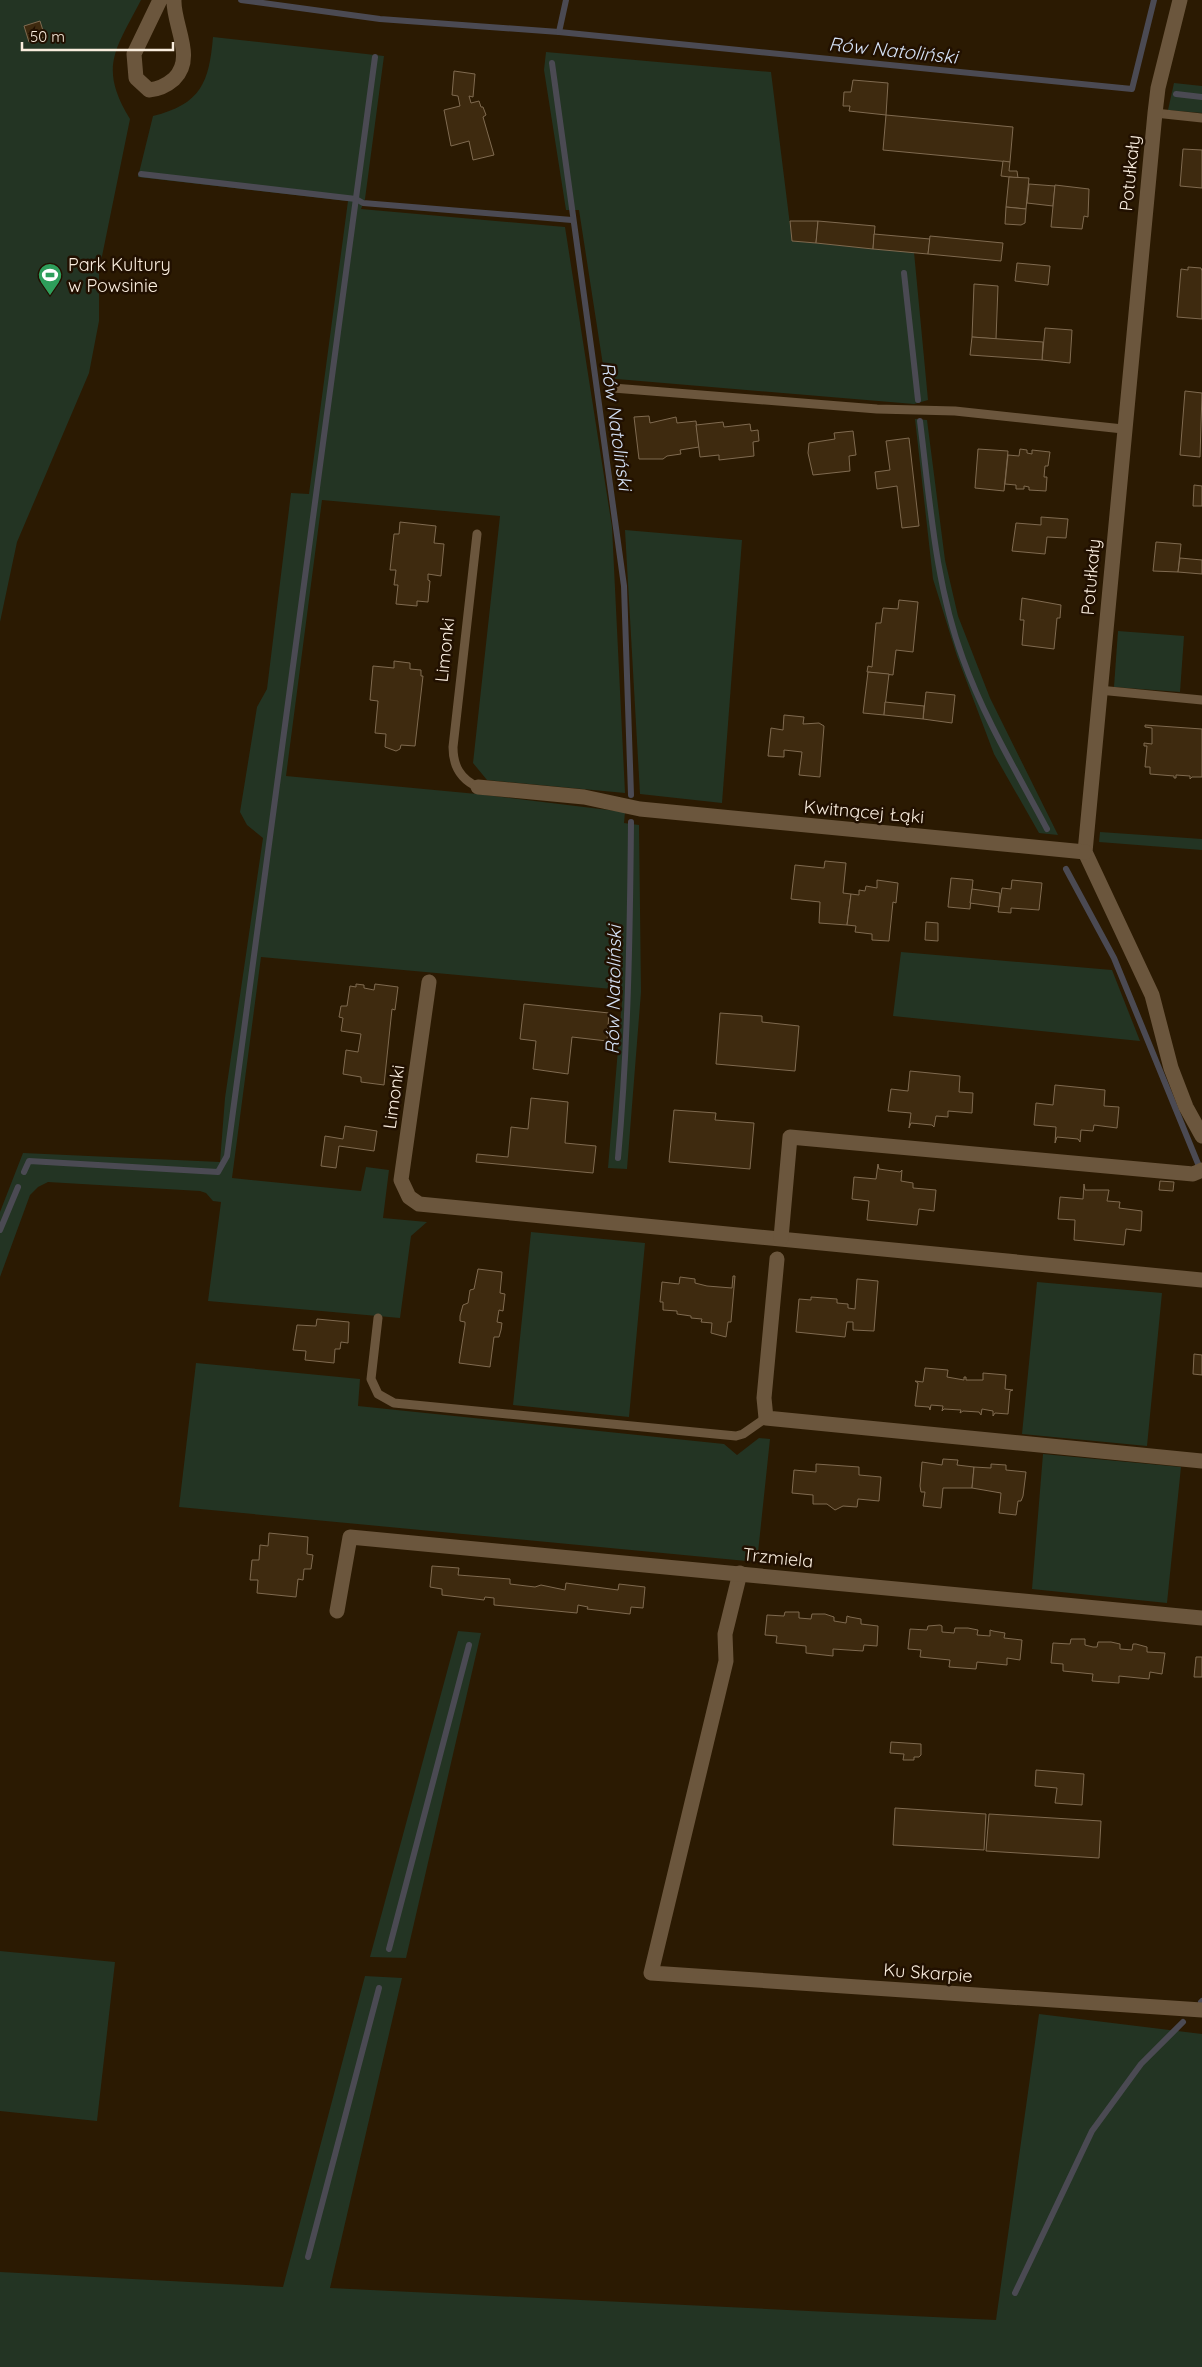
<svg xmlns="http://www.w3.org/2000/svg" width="1202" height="2367" font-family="Quicksand,sans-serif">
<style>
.green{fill:#233423}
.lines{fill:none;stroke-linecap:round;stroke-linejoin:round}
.stream{stroke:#4b4a53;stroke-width:6}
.building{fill:#3e2a0f;stroke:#7f6a50}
.lane{stroke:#6b563d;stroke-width:9}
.street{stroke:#6b563d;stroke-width:15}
.labels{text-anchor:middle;stroke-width:5;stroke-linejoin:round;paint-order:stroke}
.street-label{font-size:18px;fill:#f9edde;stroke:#211000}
.poi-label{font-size:18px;fill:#f9edde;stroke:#211000;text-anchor:start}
.water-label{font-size:19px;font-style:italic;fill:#d6e3f8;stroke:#211000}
</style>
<rect width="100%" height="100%" fill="#2b1a02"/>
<g class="green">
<path d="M 0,0 L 141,0 C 116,49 98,67 130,119 L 99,271 L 99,321 L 89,373 L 17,542 L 0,622 Z"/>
<path d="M 213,37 L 384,56 L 365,199 L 361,209 L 565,227 L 612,527 L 625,793 L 487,780 L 473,763 L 500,516 L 322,500 L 286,776 L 477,794 L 625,812 L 624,823 L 639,825 L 641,992 L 627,1169 L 608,1168 L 623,990 L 261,957 L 232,1178 L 361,1191 L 366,1167 L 389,1170 L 383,1218 L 427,1222 L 411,1236 L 400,1318 L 208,1301 L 221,1202 L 213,1201 L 206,1193 L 200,1191 L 48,1182 L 38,1187 L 30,1195 L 0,1277 L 0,1212 L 23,1153 L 220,1162 L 225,1098 L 263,838 L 247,825 L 240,812 L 257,707 L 267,689 L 291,493 L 309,494 L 348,201 L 138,177 L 153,116 C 201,104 209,83 213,37 Z"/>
<path d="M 546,52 L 771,72 L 792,241 L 914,252 L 928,400 L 914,404 L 605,378 L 579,210 L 566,210 L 544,70 Z"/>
<path d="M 1174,83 L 1202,86 L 1202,113 L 1168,110 Z"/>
<path d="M 915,419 L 927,420 L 945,560 L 958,616 L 990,698 L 1058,835 L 1039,833 L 994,754 L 957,656 L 933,579 Z"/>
<path d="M 625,530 L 742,540 L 722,803 L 640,794 Z"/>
<path d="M 1118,631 L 1184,636 L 1180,692 L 1114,687 Z"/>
<path d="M 1100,832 L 1202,839 L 1202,850 L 1099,842 Z"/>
<path d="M 901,952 L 1112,970 L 1140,1041 L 893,1016 Z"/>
<path d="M 531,1232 L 645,1243 L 629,1417 L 513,1405 Z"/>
<path d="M 1037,1282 L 1162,1293 L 1147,1446 L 1022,1434 Z"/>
<path d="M 196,1363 L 360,1379 L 358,1406 L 724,1444 L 737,1455 L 759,1438 L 770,1439 L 757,1562 L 179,1507 Z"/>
<path d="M 1043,1454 L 1181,1467 L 1167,1603 L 1032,1589 Z"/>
<path d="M 458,1631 L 481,1633 L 406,1958 L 370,1957 Z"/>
<path d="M 0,1951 L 115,1962 L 97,2121 L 0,2111 Z"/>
<path d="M 365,1976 L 402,1978 L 330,2288 L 996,2320 L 1039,2014 L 1202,2034 L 1202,2367 L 0,2367 L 0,2272 L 283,2287 Z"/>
</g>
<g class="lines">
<g class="stream">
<path d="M 241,0 L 380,19 L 559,32 L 1132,89 L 1154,0"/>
<path d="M 559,32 L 566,0"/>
<path d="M 552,63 L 624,586 L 631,795"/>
<path d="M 1176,94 L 1202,97"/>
<path d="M 141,174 L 356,199 L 363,203 L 572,220"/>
<path d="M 904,273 L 918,400"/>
<path d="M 920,421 C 930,501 935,583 963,659 C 984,718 1018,774 1047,829"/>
<path d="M 1066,869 L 1114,958 L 1201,1171"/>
<path d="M 618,1158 C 628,1046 630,935 631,822"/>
<path d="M 24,1172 L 29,1161 L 218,1172 L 227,1156 L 375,57"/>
<path d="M 0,1230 L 18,1187"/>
<path d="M 389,1949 L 469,1645"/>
<path d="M 1201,2002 L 1202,2001"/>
<path d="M 308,2257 L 379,1988"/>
<path d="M 1015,2293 L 1092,2131 L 1141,2064 L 1183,2022"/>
</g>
</g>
<g class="building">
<path d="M 40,21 L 45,37 L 29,42 L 24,26 Z"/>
<path d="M 454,71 L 475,74 L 473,97 L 469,96 L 471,103 L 479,101 L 481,107 L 483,107 L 486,115 L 483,117 L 494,155 L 473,160 L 469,141 L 451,146 L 444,110 L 460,106 L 458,96 L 452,95 Z"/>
<path d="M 853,80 L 888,83 L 886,115 L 849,111 L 850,106 L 843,106 L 844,92 L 851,92 Z"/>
<path d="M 886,115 L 1013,127 L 1010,162 L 883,150 Z"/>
<path d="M 1183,149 L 1202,150 L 1202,188 L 1180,186 Z"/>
<path d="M 1003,161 L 1010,162 L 1009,171 L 1017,171 L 1018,178 L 1001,176 Z"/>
<path d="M 1009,177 L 1029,178 L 1026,209 L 1006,207 Z"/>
<path d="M 1029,184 L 1055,186 L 1053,206 L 1027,203 Z"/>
<path d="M 1055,185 L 1089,189 L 1088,217 L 1084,216 L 1082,229 L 1051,227 Z"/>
<path d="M 1006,207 L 1026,209 L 1025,223 L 1021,225 L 1005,224 Z"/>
<path d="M 790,221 L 818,221 L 816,243 L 792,241 Z"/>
<path d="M 818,221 L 875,226 L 873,249 L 816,243 Z"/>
<path d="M 874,234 L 930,239 L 928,254 L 873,249 Z"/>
<path d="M 930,236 L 1003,243 L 1001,261 L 928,254 Z"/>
<path d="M 1017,263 L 1050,266 L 1048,285 L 1015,281 Z"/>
<path d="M 1188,267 L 1201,268 L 1202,271 L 1202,319 L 1177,317 L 1181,269 L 1188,270 Z"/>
<path d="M 974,284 L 998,286 L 996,339 L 972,337 Z"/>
<path d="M 1045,328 L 1072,330 L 1070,363 L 1042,360 Z"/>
<path d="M 972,337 L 1043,342 L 1042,360 L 970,355 Z"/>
<path d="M 1185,391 L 1202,393 L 1200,457 L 1180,455 Z"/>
<path d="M 649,416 L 650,423 L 676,417 L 677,423 L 696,421 L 699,447 L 680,450 L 681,454 L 667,456 L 663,459 L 639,459 L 634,417 Z"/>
<path d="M 723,422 L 724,427 L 750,424 L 751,431 L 758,430 L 759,441 L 753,442 L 754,456 L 719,460 L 719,455 L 700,457 L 696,425 Z"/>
<path d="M 853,431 L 856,455 L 849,456 L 850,471 L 813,475 L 808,453 L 809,443 L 835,439 L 834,433 Z"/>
<path d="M 909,438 L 919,526 L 902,528 L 897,486 L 877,489 L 875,472 L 890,470 L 886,441 Z"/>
<path d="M 978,449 L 1008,451 L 1004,491 L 975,488 Z"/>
<path d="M 1020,449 L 1027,450 L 1027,453 L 1032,454 L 1032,450 L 1050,452 L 1048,466 L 1045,466 L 1044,477 L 1047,477 L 1046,491 L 1029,490 L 1029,487 L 1024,486 L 1024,489 L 1016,489 L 1016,485 L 1005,484 L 1008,455 L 1019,456 Z"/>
<path d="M 1194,485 L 1202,486 L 1202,506 L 1193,506 Z"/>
<path d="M 1041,517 L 1068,519 L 1066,538 L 1047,537 L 1045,554 L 1012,551 L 1016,523 L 1041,525 Z"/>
<path d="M 400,522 L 436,526 L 434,543 L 444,544 L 441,576 L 428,574 L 428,580 L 430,581 L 428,602 L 417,601 L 417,606 L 396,604 L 398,585 L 394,585 L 396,570 L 390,570 L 394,534 L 399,534 Z"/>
<path d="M 1156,542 L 1181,544 L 1178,572 L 1153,571 Z"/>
<path d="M 1180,558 L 1202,560 L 1202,574 L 1178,572 Z"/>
<path d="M 1022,598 L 1061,605 L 1060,618 L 1057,618 L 1054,649 L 1022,645 L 1024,620 L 1020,620 Z"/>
<path d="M 899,600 L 918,602 L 913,652 L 896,650 L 893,675 L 867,672 L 868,666 L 872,667 L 876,623 L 881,623 L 883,608 L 898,609 Z"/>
<path d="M 394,661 L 410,663 L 410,669 L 421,670 L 421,676 L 423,676 L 415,746 L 401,745 L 400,749 L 396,751 L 385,747 L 386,734 L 375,733 L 378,701 L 370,700 L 373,666 L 394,668 Z"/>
<path d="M 868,672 L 889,674 L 884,715 L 863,713 Z"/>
<path d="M 926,692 L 955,695 L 952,723 L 923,719 Z"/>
<path d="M 885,702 L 924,706 L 923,719 L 884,715 Z"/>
<path d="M 784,715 L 804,717 L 803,724 L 819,723 L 824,726 L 820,777 L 799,775 L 802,752 L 784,750 L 784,757 L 768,756 L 771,728 L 783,730 Z"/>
<path d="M 1145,725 L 1202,729 L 1202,777 L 1192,777 L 1190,779 L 1190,776 L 1176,775 L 1176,778 L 1174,778 L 1174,776 L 1150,774 L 1150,767 L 1145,767 L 1147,746 L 1144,746 L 1144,743 L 1152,744 L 1152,728 L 1145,727 Z"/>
<path d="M 825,861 L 846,863 L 843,893 L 851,894 L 847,925 L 819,923 L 820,902 L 791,899 L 795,865 L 824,868 Z"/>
<path d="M 951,878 L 973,880 L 970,909 L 948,907 Z"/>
<path d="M 877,880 L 898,883 L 896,903 L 893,902 L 889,941 L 872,940 L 872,934 L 855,932 L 856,926 L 847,925 L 851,894 L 859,895 L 859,890 L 865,891 L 866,886 L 877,888 Z"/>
<path d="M 1012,880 L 1042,883 L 1039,910 L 1011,908 L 1011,913 L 998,912 L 1002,888 L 1011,889 Z"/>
<path d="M 972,889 L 1000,893 L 999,907 L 970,903 Z"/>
<path d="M 926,922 L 938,923 L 938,941 L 925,940 Z"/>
<path d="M 356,984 L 364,985 L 364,988 L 374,990 L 375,984 L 398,987 L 395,1010 L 392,1009 L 384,1085 L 361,1082 L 361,1077 L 343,1074 L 346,1050 L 358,1052 L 361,1034 L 341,1031 L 343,1018 L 339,1017 L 341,1006 L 347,1006 L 350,986 L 356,987 Z"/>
<path d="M 524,1004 L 609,1013 L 607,1041 L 572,1037 L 568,1074 L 533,1069 L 536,1041 L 520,1039 Z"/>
<path d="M 720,1013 L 762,1016 L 762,1022 L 799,1026 L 795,1071 L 716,1064 Z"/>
<path d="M 910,1071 L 960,1076 L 959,1092 L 973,1093 L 972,1113 L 948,1111 L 948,1117 L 936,1116 L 934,1127 L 932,1125 L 911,1123 L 909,1128 L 911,1113 L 888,1111 L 891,1089 L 908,1091 Z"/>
<path d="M 1055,1085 L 1105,1090 L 1104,1106 L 1119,1107 L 1117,1128 L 1094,1125 L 1093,1131 L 1081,1130 L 1080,1142 L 1078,1139 L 1057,1137 L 1055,1143 L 1056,1127 L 1034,1125 L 1036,1103 L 1053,1105 Z"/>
<path d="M 531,1098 L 568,1102 L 565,1143 L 596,1146 L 593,1173 L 476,1162 L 477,1154 L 508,1157 L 511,1127 L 528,1129 Z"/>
<path d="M 674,1110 L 716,1113 L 715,1120 L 754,1123 L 750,1169 L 669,1162 Z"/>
<path d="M 345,1126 L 377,1131 L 374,1151 L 339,1146 L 336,1168 L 321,1166 L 325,1136 L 343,1139 Z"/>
<path d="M 878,1164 L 879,1169 L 900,1172 L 902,1170 L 901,1181 L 913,1183 L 913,1188 L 936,1190 L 934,1211 L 919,1209 L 917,1225 L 867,1220 L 869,1201 L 852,1199 L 854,1177 L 876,1179 Z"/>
<path d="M 1160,1181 L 1174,1182 L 1173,1191 L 1159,1190 Z"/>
<path d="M 1084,1184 L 1085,1190 L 1109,1190 L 1107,1201 L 1120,1202 L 1119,1208 L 1142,1211 L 1141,1231 L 1126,1229 L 1124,1245 L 1074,1240 L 1075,1220 L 1058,1219 L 1060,1197 L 1083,1199 Z"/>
<path d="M 478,1269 L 502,1272 L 500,1293 L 505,1294 L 503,1311 L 499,1310 L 497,1322 L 502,1323 L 501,1330 L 499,1337 L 494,1337 L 490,1367 L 459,1363 L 465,1325 L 465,1322 L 460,1321 L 460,1316 L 463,1305 L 468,1303 L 470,1290 L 474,1289 Z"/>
<path d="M 733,1276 L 735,1276 L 731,1322 L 728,1322 L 726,1337 L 711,1333 L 712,1323 L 701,1322 L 702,1319 L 691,1318 L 691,1316 L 677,1314 L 677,1311 L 663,1310 L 663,1302 L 660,1302 L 662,1282 L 679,1284 L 680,1277 L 695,1279 L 695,1283 L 707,1286 L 732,1288 Z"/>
<path d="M 857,1279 L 878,1281 L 874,1331 L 853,1330 L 853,1322 L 847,1322 L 845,1337 L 796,1332 L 799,1299 L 811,1300 L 811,1297 L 837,1299 L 837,1303 L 848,1304 L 848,1308 L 855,1309 Z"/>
<path d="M 317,1319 L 349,1322 L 348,1343 L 341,1342 L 340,1349 L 335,1349 L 334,1363 L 305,1360 L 306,1351 L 293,1350 L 297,1325 L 316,1326 Z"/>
<path d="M 1194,1354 L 1202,1355 L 1202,1375 L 1193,1374 Z"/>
<path d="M 925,1368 L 948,1370 L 947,1377 L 964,1380 L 964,1377 L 966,1377 L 966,1380 L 983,1380 L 983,1373 L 1006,1375 L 1005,1389 L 1013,1390 L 1010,1391 L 1008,1414 L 995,1413 L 993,1416 L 993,1411 L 982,1409 L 981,1415 L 979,1412 L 963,1411 L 960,1413 L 961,1410 L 944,1409 L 942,1411 L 943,1406 L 931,1405 L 930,1410 L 929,1407 L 915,1406 L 918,1383 L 915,1381 L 923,1382 Z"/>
<path d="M 943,1459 L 958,1460 L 957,1465 L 974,1467 L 972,1488 L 943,1488 L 941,1508 L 923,1506 L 925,1492 L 921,1492 L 920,1486 L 922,1462 L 942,1465 Z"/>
<path d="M 816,1464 L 859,1467 L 859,1475 L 881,1477 L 879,1501 L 858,1499 L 857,1507 L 843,1506 L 835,1510 L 827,1504 L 813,1504 L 813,1495 L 792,1493 L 794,1470 L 816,1472 Z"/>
<path d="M 991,1464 L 1006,1465 L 1006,1470 L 1026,1472 L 1023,1496 L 1021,1501 L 1018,1501 L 1016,1515 L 999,1513 L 1001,1493 L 972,1488 L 974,1467 L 991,1468 Z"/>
<path d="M 269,1533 L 308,1537 L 307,1554 L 313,1555 L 311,1569 L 304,1569 L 303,1580 L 298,1579 L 296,1597 L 257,1593 L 258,1580 L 250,1580 L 252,1560 L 259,1560 L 260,1545 L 268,1546 Z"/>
<path d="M 432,1566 L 459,1568 L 458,1575 L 510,1579 L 510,1584 L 535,1587 L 541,1585 L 565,1590 L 566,1583 L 618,1590 L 619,1584 L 645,1587 L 643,1608 L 631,1607 L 630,1614 L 587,1609 L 588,1607 L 578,1605 L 577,1613 L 494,1605 L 494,1598 L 485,1597 L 484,1600 L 442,1595 L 442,1589 L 430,1587 Z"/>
<path d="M 785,1612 L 799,1612 L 799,1618 L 811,1619 L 812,1614 L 825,1614 L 834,1617 L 834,1621 L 846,1623 L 847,1616 L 850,1617 L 861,1619 L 861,1624 L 878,1626 L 877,1646 L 864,1645 L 863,1651 L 833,1649 L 833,1656 L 806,1653 L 806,1646 L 776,1643 L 777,1636 L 765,1635 L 767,1615 L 784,1616 Z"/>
<path d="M 940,1625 L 942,1626 L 942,1632 L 954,1633 L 955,1628 L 968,1628 L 978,1630 L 977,1635 L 990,1636 L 990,1630 L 993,1631 L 1005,1633 L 1004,1638 L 1022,1640 L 1020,1660 L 1007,1658 L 1007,1665 L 977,1662 L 976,1669 L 949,1667 L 950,1660 L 920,1657 L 921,1650 L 908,1649 L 910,1629 L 927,1630 L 928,1626 Z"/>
<path d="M 1071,1639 L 1085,1639 L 1085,1645 L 1093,1647 L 1097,1647 L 1098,1642 L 1111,1642 L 1120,1644 L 1120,1649 L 1132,1650 L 1133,1644 L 1136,1644 L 1147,1647 L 1147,1652 L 1165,1653 L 1162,1674 L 1150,1672 L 1149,1679 L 1119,1676 L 1119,1683 L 1092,1681 L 1093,1674 L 1063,1671 L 1063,1664 L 1051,1663 L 1053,1643 L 1070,1644 Z"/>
<path d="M 1196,1657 L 1202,1657 L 1202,1677 L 1194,1677 Z"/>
<path d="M 891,1742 L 921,1744 L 921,1755 L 919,1757 L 914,1757 L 914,1760 L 903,1760 L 904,1754 L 890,1753 Z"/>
<path d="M 1036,1770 L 1084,1774 L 1082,1805 L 1055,1803 L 1057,1788 L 1035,1786 Z"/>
<path d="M 895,1808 L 986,1814 L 984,1850 L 893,1845 Z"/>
<path d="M 989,1814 L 1101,1821 L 1099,1858 L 986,1851 Z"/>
</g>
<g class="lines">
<g class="lane">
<path d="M 1155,113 L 1202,118"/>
<path d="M 613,388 L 877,409 L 955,411 L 1123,429"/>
<path d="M 477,534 L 453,747 C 453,766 460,779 478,787"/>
<path d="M 1099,690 L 1202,700"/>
<path d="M 378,1318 L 371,1379 L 378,1394 L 394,1403 L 736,1436 L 743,1434 L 766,1418"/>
</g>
<g class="street">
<path d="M 160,0 L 134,54 L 136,78 L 149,90 C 159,89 166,86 174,79 C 196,58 173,25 174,0"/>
<path d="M 1180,0 L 1158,88 L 1155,113 L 1085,852 L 1152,995 L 1171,1068 L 1186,1107 L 1202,1136"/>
<path d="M 478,787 L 584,797 L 640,809 L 1085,852"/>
<path d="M 429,982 L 401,1180 L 409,1197 L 419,1204 L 1202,1280"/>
<path d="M 781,1238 L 790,1137 L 1193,1174 L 1202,1170"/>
<path d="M 777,1259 L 764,1398 L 766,1418 L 1202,1461"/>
<path d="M 740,1573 L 725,1634 L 726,1661 L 651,1973 L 1202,2010"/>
<path d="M 337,1611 L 350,1537 L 1202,1618"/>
</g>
</g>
<defs>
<g id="stadium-pin" transform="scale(1.25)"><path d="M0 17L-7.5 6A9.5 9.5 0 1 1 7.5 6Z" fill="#2e9e5b" stroke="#211000"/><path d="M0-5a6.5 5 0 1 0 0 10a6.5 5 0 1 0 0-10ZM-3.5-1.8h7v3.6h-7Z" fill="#fff"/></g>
</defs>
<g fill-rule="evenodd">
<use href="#stadium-pin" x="50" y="275"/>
</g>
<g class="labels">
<g class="street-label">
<text transform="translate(1130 173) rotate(-84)" y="6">Potułkały</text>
<text transform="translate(1091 577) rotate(-85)" y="6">Potułkały</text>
<text transform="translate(445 650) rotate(-84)" y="6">Limonki</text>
<text transform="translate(864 812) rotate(5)" y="6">Kwitnącej Łąki</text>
<text transform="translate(394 1097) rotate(-82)" y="6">Limonki</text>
<text transform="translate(778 1558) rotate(6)" y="6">Trzmiela</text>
<text transform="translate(928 1973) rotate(4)" y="6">Ku Skarpie</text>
</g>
<g class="poi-label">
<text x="68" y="271">Park Kultury<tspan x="68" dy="21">w Powsinie</tspan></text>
</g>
<g class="water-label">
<text transform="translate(893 50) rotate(6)" y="7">Rów Natoliński</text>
<text transform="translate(617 426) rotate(82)" y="7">Rów Natoliński</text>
<text transform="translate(613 990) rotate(-89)" y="7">Rów Natoliński</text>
</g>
</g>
<path d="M22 42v8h151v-8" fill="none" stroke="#f9edde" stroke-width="2.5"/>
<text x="30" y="42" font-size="15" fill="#f9edde" stroke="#211000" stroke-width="4" paint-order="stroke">50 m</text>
</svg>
